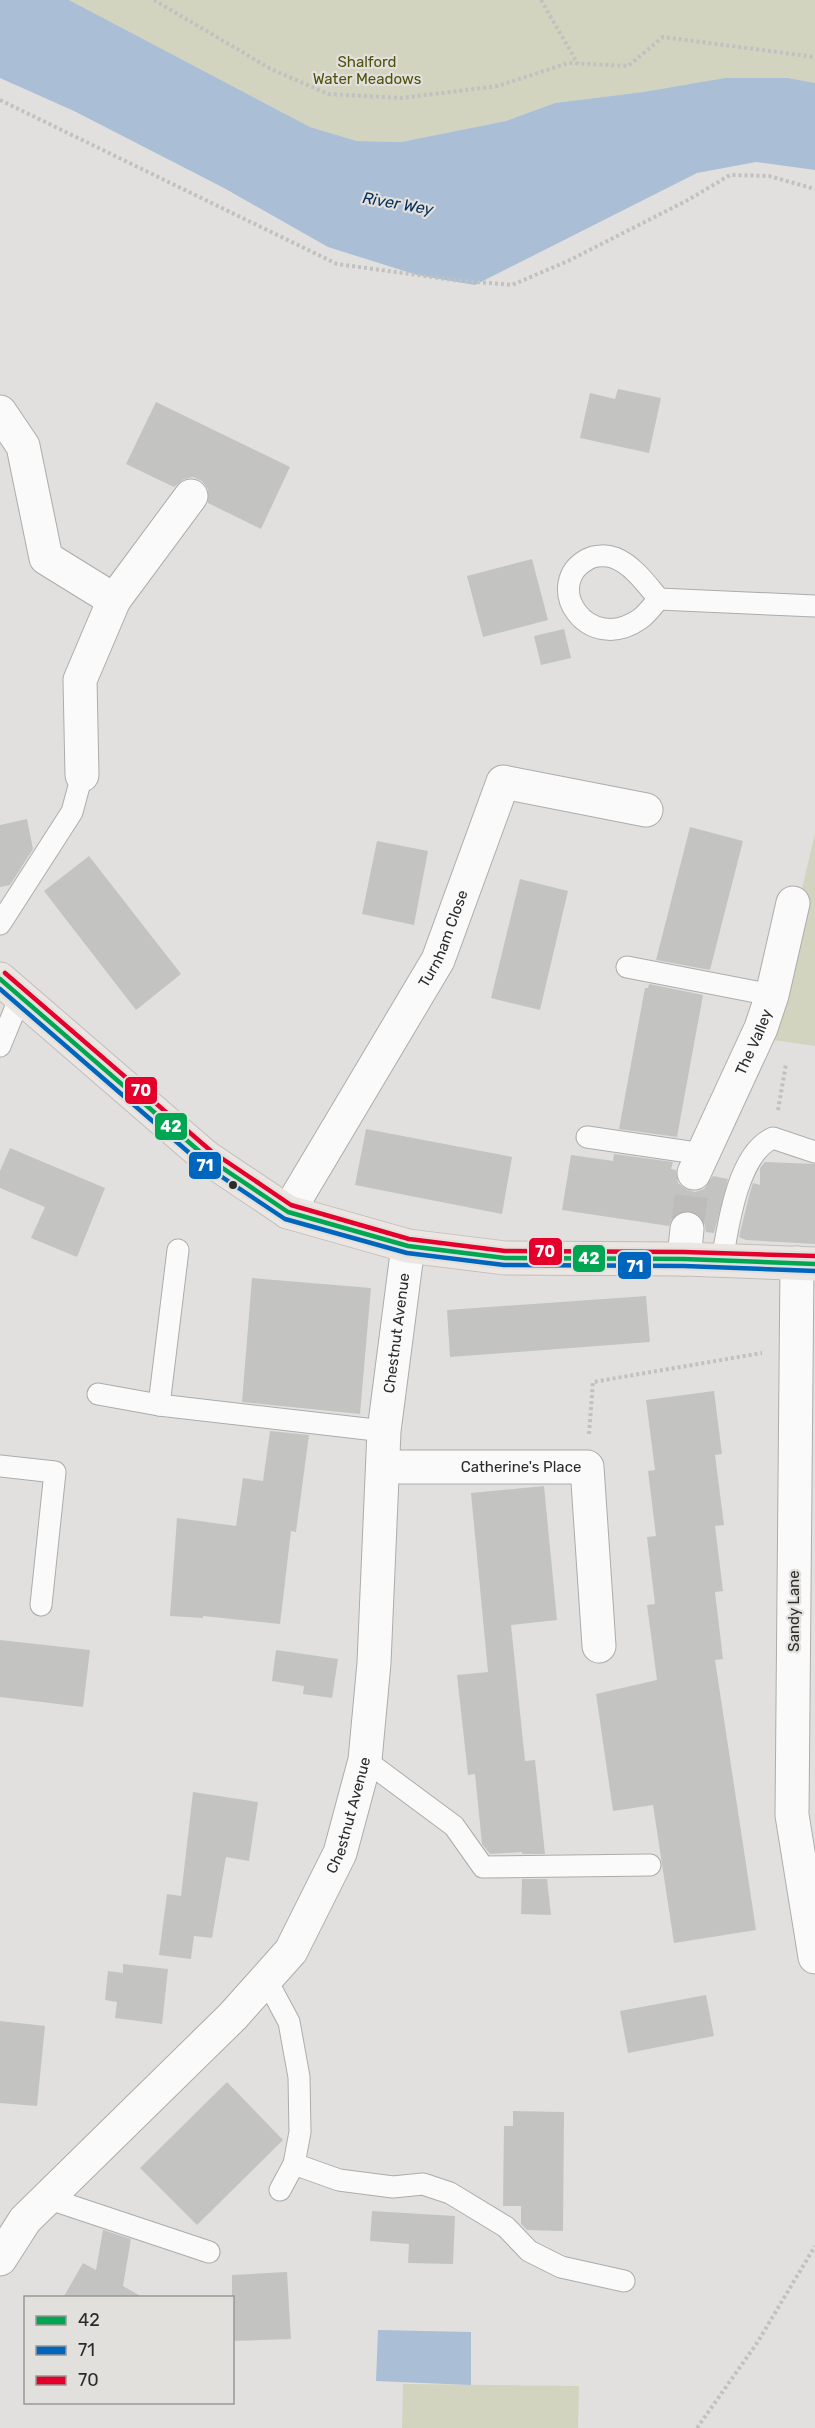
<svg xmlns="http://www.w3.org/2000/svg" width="815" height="2428" font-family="Rubik,sans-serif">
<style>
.green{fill:#d2d4bf}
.water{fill:#aabed6}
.building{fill:#c3c3c1}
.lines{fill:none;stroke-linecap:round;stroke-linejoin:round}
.minor-tunnel{stroke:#bdbcba;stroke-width:33;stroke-dasharray:33 16;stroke-linecap:butt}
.service-casing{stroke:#adacab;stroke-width:23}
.minor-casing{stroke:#adacab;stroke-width:35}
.primary-casing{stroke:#bfbebd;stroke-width:35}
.path{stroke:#c1c1bf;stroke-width:4;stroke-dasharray:3 3;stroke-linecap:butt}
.service{stroke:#fafafa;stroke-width:21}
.minor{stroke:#fafafa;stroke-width:33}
.primary{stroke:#ece6e2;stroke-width:33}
.bus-1-casing{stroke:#e2e0dd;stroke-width:9}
.bus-2-casing{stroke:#e2e0dd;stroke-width:9}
.bus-3-casing{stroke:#e2e0dd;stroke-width:9}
.bus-1{stroke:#00a651;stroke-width:4.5}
.bus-2{stroke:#0065bd;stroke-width:4.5}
.bus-3{stroke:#e4002b;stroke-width:4.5}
.bus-dot{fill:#2c2b2a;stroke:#e2e0dd;stroke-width:2}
.labels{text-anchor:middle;stroke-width:4.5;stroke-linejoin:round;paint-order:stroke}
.park-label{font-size:15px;fill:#4f530c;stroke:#e2e0dd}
.street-label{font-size:15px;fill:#2c2b2a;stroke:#e2e0dd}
.water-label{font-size:16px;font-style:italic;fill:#032f5a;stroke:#e2e0dd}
.line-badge{stroke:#e2e0dd;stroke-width:2}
.badge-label{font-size:16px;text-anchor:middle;font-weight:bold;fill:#fff}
</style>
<rect width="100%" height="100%" fill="#e1e0de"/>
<g class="green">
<path d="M 69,0 L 815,0 L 815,83 L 788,78 L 725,78 L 643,92 L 555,103 L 506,121 L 401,142 L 357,141 L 310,127 Z"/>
<path d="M 815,833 L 815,1046 L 767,1039 Z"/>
<path d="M 403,2384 L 579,2386 L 578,2428 L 402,2428 Z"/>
</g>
<g class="water">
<path d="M 0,0 L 69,0 L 310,127 L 357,141 L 401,142 L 506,121 L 555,103 L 643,92 L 725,78 L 788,78 L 815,83 L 815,170 L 756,162 L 697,173 L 475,285 L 417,275 L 328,247 L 224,188 L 74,111 L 0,78 Z"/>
<path d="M 378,2330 L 471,2332 L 471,2385 L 376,2381 Z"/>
</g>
<g class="building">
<path d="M 618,389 L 661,398 L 649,453 L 580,438 L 590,393 L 615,399 Z"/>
<path d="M 156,402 L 290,467 L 261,529 L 208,503 L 208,489 L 202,481 L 193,477 L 184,479 L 174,487 L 126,464 Z"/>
<path d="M 532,559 L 548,620 L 483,637 L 467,576 Z"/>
<path d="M 564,629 L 571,658 L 541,665 L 534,636 Z"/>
<path d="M 27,819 L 33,849 L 10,885 L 0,887 L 0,825 Z"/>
<path d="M 690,827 L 743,841 L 710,970 L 656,960 Z"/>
<path d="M 377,841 L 428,851 L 414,925 L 362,914 Z"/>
<path d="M 89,856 L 181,974 L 136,1010 L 44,891 Z"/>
<path d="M 520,879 L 568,891 L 540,1010 L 491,998 Z"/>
<path d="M 649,984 L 703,995 L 677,1137 L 619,1129 L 645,988 L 648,988 Z"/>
<path d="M 366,1129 L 512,1157 L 502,1214 L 355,1185 Z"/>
<path d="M 10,1148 L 105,1188 L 77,1257 L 31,1238 L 45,1207 L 0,1188 L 0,1171 Z"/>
<path d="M 614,1154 L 673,1162 L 671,1169 L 676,1170 L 678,1183 L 687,1190 L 695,1192 L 704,1189 L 713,1176 L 728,1179 L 714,1233 L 706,1232 L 704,1221 L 698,1214 L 689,1210 L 679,1212 L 672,1218 L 669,1226 L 562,1210 L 571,1155 L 613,1161 Z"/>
<path d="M 765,1162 L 815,1164 L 815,1244 L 746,1240 L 739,1237 L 749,1196 L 753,1183 L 760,1185 L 760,1168 Z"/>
<path d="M 252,1278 L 371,1288 L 360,1414 L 242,1402 Z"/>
<path d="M 646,1296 L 650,1342 L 450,1357 L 447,1310 Z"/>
<path d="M 714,1391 L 722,1454 L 715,1455 L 724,1525 L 715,1526 L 723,1591 L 715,1592 L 723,1659 L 715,1660 L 756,1930 L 674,1943 L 653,1805 L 613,1811 L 596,1694 L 657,1680 L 647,1605 L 655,1604 L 647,1537 L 656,1536 L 648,1471 L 655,1470 L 646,1400 Z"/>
<path d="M 270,1431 L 309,1435 L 296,1532 L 291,1531 L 280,1624 L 203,1616 L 203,1618 L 170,1616 L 177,1518 L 236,1526 L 243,1478 L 263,1481 Z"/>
<path d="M 544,1486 L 557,1620 L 511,1625 L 525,1761 L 535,1760 L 545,1854 L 522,1854 L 522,1852 L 490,1854 L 482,1844 L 475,1774 L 468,1775 L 457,1675 L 488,1672 L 471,1493 Z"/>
<path d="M 0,1640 L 90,1650 L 83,1707 L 0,1697 Z"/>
<path d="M 276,1650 L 338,1659 L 332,1698 L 303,1694 L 304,1686 L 272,1681 Z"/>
<path d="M 193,1792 L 258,1802 L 249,1861 L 226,1857 L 212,1938 L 194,1936 L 191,1959 L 159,1955 L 167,1894 L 181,1896 Z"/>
<path d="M 522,1879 L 547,1879 L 551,1915 L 521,1914 Z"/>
<path d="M 123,1964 L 168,1969 L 162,2024 L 115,2018 L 117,2002 L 105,2000 L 108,1971 L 123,1973 Z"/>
<path d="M 706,1995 L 714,2036 L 628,2053 L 620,2011 Z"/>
<path d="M 0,2021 L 45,2026 L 37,2106 L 0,2103 Z"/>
<path d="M 227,2082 L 283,2140 L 197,2225 L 140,2168 Z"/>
<path d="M 513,2111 L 564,2112 L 563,2231 L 527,2230 L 521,2224 L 521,2206 L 503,2206 L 504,2126 L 513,2126 Z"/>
<path d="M 372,2211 L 455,2216 L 453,2264 L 408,2263 L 409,2244 L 370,2241 Z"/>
<path d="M 103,2230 L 131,2239 L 123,2286 L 144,2298 L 63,2298 L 83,2263 L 96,2270 Z"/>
<path d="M 287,2272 L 291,2339 L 232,2341 L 232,2275 Z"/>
</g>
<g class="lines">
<path class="minor-tunnel" d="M 687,1229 L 694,1173"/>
<g class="service-casing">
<g id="service">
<path d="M 659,599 C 653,605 647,614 640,619 C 587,656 541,584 588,559 C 595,555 607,555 615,558 C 633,565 647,585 659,599 L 815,606"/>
<path d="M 0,924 L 72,812 L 82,775"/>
<path d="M 627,967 L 772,995"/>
<path d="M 0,1046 L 20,997"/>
<path d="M 587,1137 L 703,1154"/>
<path d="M 722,1261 C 728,1225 738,1153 773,1138 L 815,1152"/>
<path d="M 98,1394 L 159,1405 L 384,1431"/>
<path d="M 159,1405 L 178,1250"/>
<path d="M 0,1466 L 55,1472 L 41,1605"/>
<path d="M 365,1760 L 454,1826 L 483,1867 L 650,1865"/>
<path d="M 266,1979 L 289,2022 L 299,2077 L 300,2132 L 294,2164 L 280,2190"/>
<path d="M 294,2164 L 339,2180 L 393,2187 L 423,2184 L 450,2193 L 506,2227 L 529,2251 L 561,2267 L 624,2281"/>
<path d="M 47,2198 L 209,2252"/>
</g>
</g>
<g class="minor-casing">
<g id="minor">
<path d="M 0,412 L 23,446 L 46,558 L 114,600 L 191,496"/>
<path d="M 82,775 L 80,680 L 114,600"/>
<path id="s1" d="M 694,1173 L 761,1028 L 772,995 L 793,903"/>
<path id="s2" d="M 288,1212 L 438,960 L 503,782 L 646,810"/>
<path d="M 684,1259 L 687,1229"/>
<path d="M 797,1263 L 792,1815 L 815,1957"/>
<path id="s3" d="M 383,1467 L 587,1467 L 599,1646"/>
<path id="s4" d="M 0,2259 L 25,2220 L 233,2016 L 291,1951 L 340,1853 L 365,1760 L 374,1663 L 384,1431 L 408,1246"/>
</g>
</g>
<g class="primary-casing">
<path id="primary" d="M 0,979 L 206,1157 L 288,1212 L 408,1246 L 505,1258 L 684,1259 L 815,1264"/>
</g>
<g class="path">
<path d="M 154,0 L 271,69 L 328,94 L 401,98 L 498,86 L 568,63 L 628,66 L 663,37 L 815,57"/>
<path d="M 541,0 L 578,64"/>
<path d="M 0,100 L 337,264 L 454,280 L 512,285 L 568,261 L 688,200 L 730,175 L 769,176 L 815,189"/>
<path d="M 778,1110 L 786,1064"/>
<path d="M 589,1434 L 593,1382 L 762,1353"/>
<path d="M 697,2428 L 757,2343 L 815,2246"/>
</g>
<use href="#service" class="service"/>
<use href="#minor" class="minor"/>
<use href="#primary" class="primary"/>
<g class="bus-1-casing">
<path id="bus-1" d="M 0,979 L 206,1157 L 288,1212 L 408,1246 L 505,1258 L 684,1259 L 815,1264"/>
</g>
<g class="bus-2-casing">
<path id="bus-2" d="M 0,989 L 201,1163 L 285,1219 L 407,1253 L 504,1265 L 684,1266 L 815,1271"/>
</g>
<g class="bus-3-casing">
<path id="bus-3" d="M 5,973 L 211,1151 L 291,1205 L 409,1239 L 505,1251 L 684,1252 L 815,1256"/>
</g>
<use href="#bus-1" class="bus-1"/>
<use href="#bus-2" class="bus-2"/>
<use href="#bus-3" class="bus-3"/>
</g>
<circle class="bus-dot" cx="233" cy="1185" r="5"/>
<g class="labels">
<g class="park-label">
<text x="367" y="67">Shalford<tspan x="367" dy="17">Water Meadows</tspan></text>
</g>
<g class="street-label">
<text dy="5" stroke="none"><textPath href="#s2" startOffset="315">Turnham Close</textPath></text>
<text dy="5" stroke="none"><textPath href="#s1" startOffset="144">The Valley</textPath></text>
<text dy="5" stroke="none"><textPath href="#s4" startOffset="1059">Chestnut Avenue</textPath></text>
<text dy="5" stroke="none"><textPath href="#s3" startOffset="138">Catherine's Place</textPath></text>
<text transform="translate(794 1611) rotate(-90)" y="5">Sandy Lane</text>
<text dy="5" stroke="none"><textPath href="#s4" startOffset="573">Chestnut Avenue</textPath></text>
</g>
<g class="water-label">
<text transform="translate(398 203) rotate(10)" y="6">River Wey</text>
</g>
</g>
<g class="line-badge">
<rect x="124" y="1076" width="34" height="29" rx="6" fill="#e4002b"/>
<rect x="154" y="1112" width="34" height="29" rx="6" fill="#00a651"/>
<rect x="188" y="1151" width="34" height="29" rx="6" fill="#0065bd"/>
<rect x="528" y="1237" width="35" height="29" rx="6" fill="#e4002b"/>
<rect x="572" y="1244" width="34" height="29" rx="6" fill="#00a651"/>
<rect x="617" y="1251" width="35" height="29" rx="6" fill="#0065bd"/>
</g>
<g class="badge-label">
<text x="141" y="1096">70</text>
<text x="171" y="1132">42</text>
<text x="205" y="1171">71</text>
<text x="545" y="1257">70</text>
<text x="589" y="1264">42</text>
<text x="635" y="1272">71</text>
</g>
<rect x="24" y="2296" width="210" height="108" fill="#e2e0dd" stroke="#999895" stroke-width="1.5"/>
<rect x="36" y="2316" width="30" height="9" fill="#00a651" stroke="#999895" stroke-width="1.5"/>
<text x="78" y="2326" font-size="18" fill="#2c2b2a">42</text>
<rect x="36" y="2346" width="30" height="9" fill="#0065bd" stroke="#999895" stroke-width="1.5"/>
<text x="78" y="2356" font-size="18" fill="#2c2b2a">71</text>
<rect x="36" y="2376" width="30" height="9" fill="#e4002b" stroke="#999895" stroke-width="1.5"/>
<text x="78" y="2386" font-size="18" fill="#2c2b2a">70</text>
</svg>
